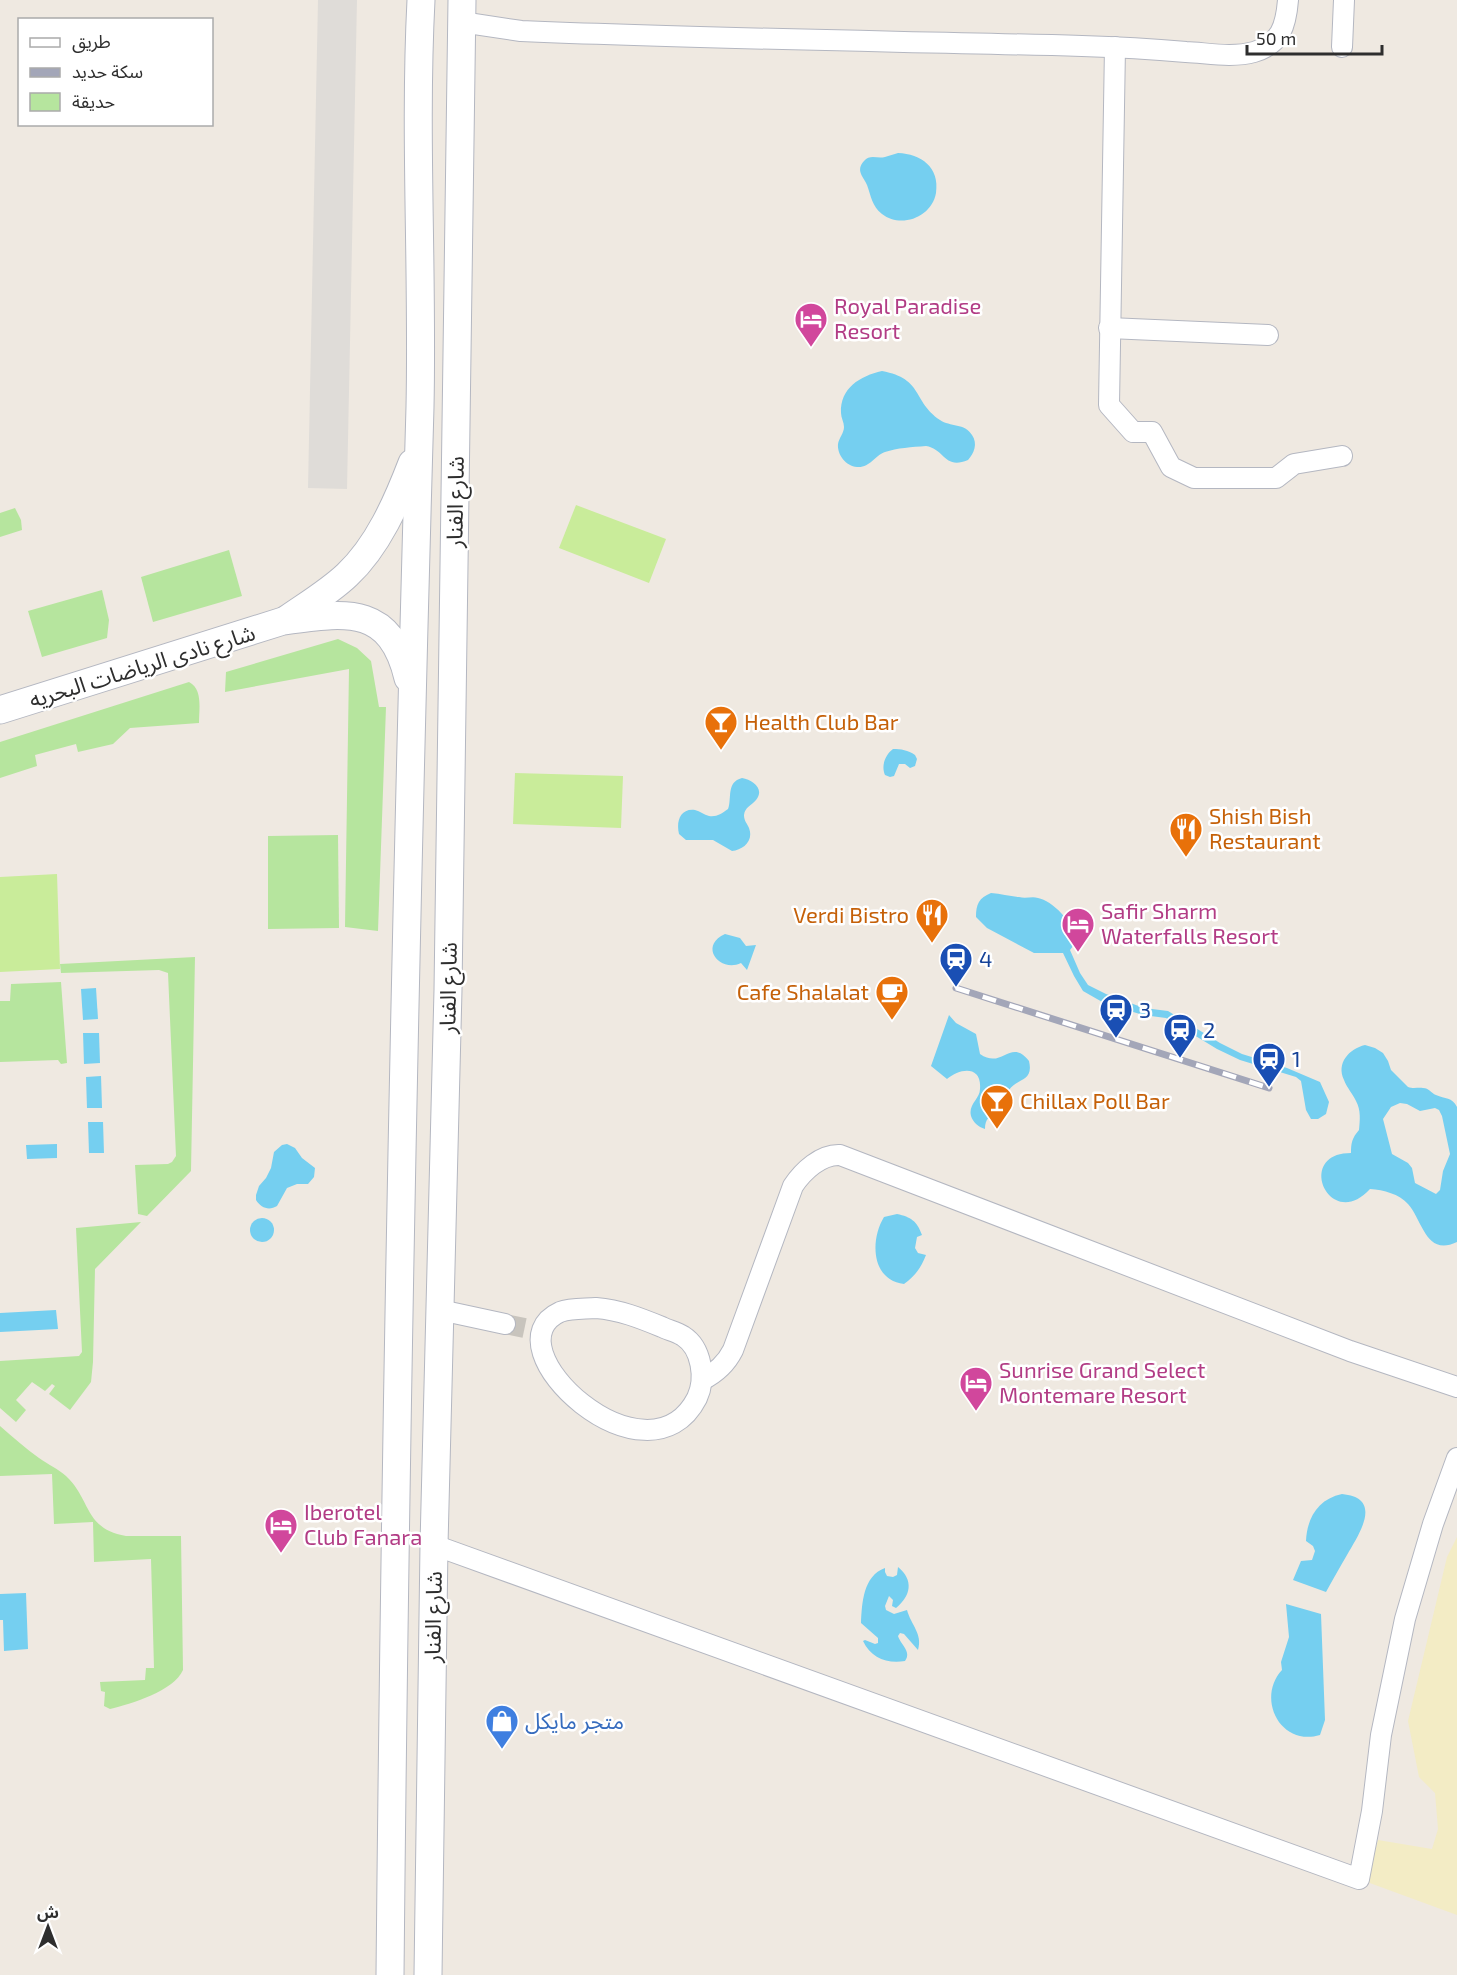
<svg xmlns="http://www.w3.org/2000/svg" width="1457" height="1975" font-family="'Exo 2','Noto Sans Arabic',sans-serif">
<style>
.green{fill:#b6e59e}
.sand{fill:#f3ecc5}
.pitch{fill:#c9ec9a}
.plaza{fill:#dfdcd8}
.water{fill:#75cff0;fill-rule:evenodd}
.lines{fill:none;stroke-linecap:round;stroke-linejoin:round}
.minor-tunnel{stroke:#c8c4bd;stroke-width:20;stroke-dasharray:20 10;stroke-linecap:butt}
.minor-casing{stroke:#b4b7c1;stroke-width:22}
.secondary-casing{stroke:#b4b7c1;stroke-width:29}
.minor{stroke:#fff;stroke-width:20}
.secondary{stroke:#fff;stroke-width:27}
.rail-casing{stroke:#a3a6b8;stroke-width:7}
.rail{stroke:#fff;stroke-width:4.5;stroke-dasharray:14;stroke-linecap:butt}
.labels{text-anchor:middle;stroke-width:5;stroke-linejoin:round;paint-order:stroke}
.hotel-label{font-size:22px;fill:#b23c85;stroke:#fff;text-anchor:start}
.street-label{font-size:22px;fill:#2e2e2e;stroke:#fff}
.food-label{font-size:22px;fill:#c56008;stroke:#fff;text-anchor:start}
.transit-label{font-size:22px;fill:#164399;stroke:#fff;text-anchor:start}
.shop-label{font-size:22px;fill:#366cbe;stroke:#fff;text-anchor:start}
</style>
<rect width="100%" height="100%" fill="#efe9e1"/>
<g class="green">
<path d="M 15,508 L 21,520 L 22,530 L 0,537 L 0,513 Z"/>
<path d="M 229,550 L 242,596 L 153,622 L 141,577 Z"/>
<path d="M 102,590 L 109,620 L 107,638 L 42,657 L 28,611 Z"/>
<path d="M 338,639 L 357,648 L 371,661 L 379,707 L 386,707 L 378,931 L 345,927 L 349,669 L 225,692 L 226,672 Z"/>
<path d="M 189,682 C 203,689 199,709 199,723 L 130,728 L 113,744 L 78,752 L 76,744 L 35,755 L 37,766 L 0,778 L 0,742 Z"/>
<path d="M 338,835 L 339,928 L 268,929 L 268,836 Z"/>
<path d="M 195,957 L 191,1171 L 147,1216 L 138,1214 L 135,1165 L 168,1164 L 172,1162 L 176,1156 L 168,973 L 159,970 L 61,973 L 60,964 Z"/>
<path d="M 61,982 L 67,1063 L 61,1064 L 58,1060 L 0,1062 L 0,1001 L 10,1001 L 11,984 Z"/>
<path d="M 141,1222 L 95,1269 L 93,1362 L 91,1382 L 70,1410 L 49,1394 L 55,1386 L 52,1384 L 45,1391 L 32,1382 L 16,1400 L 26,1410 L 16,1422 L 0,1408 L 0,1361 L 79,1356 L 82,1352 L 76,1228 Z"/>
<path d="M 0,1426 C 13,1437 26,1449 39,1458 C 49,1465 58,1469 66,1476 C 91,1499 84,1529 126,1536 L 181,1536 L 183,1670 C 174,1691 131,1704 110,1709 L 104,1706 L 105,1692 L 101,1691 L 100,1682 L 145,1680 L 146,1668 L 154,1668 L 151,1559 L 94,1562 L 93,1522 L 54,1524 L 52,1474 L 0,1476 Z"/>
</g>
<path class="sand" d="M 1457,1537 L 1457,1915 L 1367,1882 L 1378,1840 L 1432,1849 L 1438,1829 L 1435,1793 L 1419,1777 L 1408,1721 L 1447,1557 Z"/>
<g class="pitch">
<path d="M 576,505 L 666,539 L 649,583 L 559,548 Z"/>
<path d="M 515,773 L 623,776 L 621,828 L 513,824 Z"/>
<path d="M 57,874 L 60,969 L 0,972 L 0,877 Z"/>
</g>
<path class="plaza" d="M 318,0 L 357,0 L 347,489 L 308,488 Z"/>
<g class="water">
<path d="M 898,153 C 921,154 940,167 936,193 C 932,217 901,229 882,214 C 872,206 871,196 867,185 C 864,177 855,171 864,161 C 870,154 877,159 885,157 C 889,156 894,154 898,153 Z"/>
<path d="M 882,371 C 924,379 912,401 940,420 C 950,427 965,423 972,435 C 978,444 974,453 968,460 C 944,470 945,449 926,446 C 912,447 897,448 885,452 C 874,456 870,468 857,467 C 846,466 837,455 838,444 C 839,438 844,433 844,427 C 844,422 841,418 841,413 C 840,388 860,376 882,371 Z"/>
<path d="M 893,749 C 901,749 908,750 915,755 L 917,759 L 915,766 L 910,768 L 905,764 L 899,764 L 894,776 L 890,777 L 885,775 C 881,766 885,755 893,749 Z"/>
<path d="M 742,778 C 753,780 765,789 756,800 C 751,806 745,807 744,815 C 744,821 747,823 749,828 C 754,841 743,850 732,851 L 713,840 L 686,840 L 679,834 C 676,822 680,808 695,810 C 700,811 704,815 709,816 C 717,817 721,814 728,809 C 732,798 726,782 742,778 Z"/>
<path d="M 991,893 C 1001,894 1010,896 1019,897 C 1026,899 1032,896 1038,898 C 1055,901 1086,934 1070,950 L 1080,973 L 1088,985 L 1106,994 L 1144,1008 L 1168,1011 L 1220,1043 L 1242,1054 L 1287,1068 L 1320,1082 L 1329,1102 L 1326,1114 L 1318,1119 L 1311,1119 L 1306,1110 L 1301,1081 L 1296,1077 L 1240,1060 L 1217,1049 L 1166,1018 L 1143,1015 L 1104,1003 L 1083,991 L 1074,976 L 1063,953 L 1034,953 L 987,928 L 976,917 C 976,904 979,898 991,893 Z"/>
<path d="M 725,934 L 740,938 L 746,946 L 756,945 L 747,970 L 741,963 C 720,973 698,946 725,934 Z"/>
<path d="M 96,988 L 98,1019 L 83,1020 L 81,989 Z"/>
<path d="M 949,1015 L 956,1023 L 976,1034 L 980,1054 C 1003,1070 1010,1037 1029,1061 C 1034,1082 1017,1078 1009,1090 C 1002,1099 1009,1109 1005,1118 C 995,1112 985,1115 985,1129 C 978,1127 973,1122 971,1116 C 968,1104 980,1099 980,1089 C 982,1065 960,1068 947,1079 L 931,1066 Z"/>
<path d="M 83,1033 L 99,1033 L 100,1063 L 84,1064 Z"/>
<path d="M 1365,1045 L 1375,1048 L 1383,1053 L 1388,1061 L 1391,1070 L 1408,1087 C 1414,1089 1418,1087 1423,1088 C 1429,1088 1431,1093 1436,1095 C 1445,1099 1452,1097 1457,1107 L 1457,1242 C 1426,1257 1423,1221 1408,1204 C 1399,1194 1384,1190 1370,1189 C 1330,1233 1294,1153 1351,1153 C 1351,1143 1352,1138 1359,1130 C 1360,1120 1361,1110 1356,1101 C 1353,1094 1347,1088 1344,1080 C 1336,1063 1349,1049 1365,1045 ZM 1400,1103 L 1407,1104 L 1420,1111 L 1435,1108 L 1439,1110 L 1442,1116 L 1450,1154 L 1443,1171 L 1440,1190 L 1436,1194 L 1415,1183 L 1412,1168 L 1408,1163 L 1392,1154 L 1383,1119 L 1391,1107 Z"/>
<path d="M 101,1076 L 102,1108 L 87,1108 L 86,1077 Z"/>
<path d="M 88,1122 L 103,1122 L 104,1153 L 89,1153 Z"/>
<path d="M 57,1144 L 57,1158 L 27,1159 L 26,1145 Z"/>
<path d="M 287,1144 L 295,1148 L 302,1158 L 315,1168 L 314,1177 L 308,1184 L 297,1184 L 287,1188 L 277,1206 C 269,1211 261,1208 256,1200 L 256,1195 L 259,1186 L 266,1178 L 271,1168 L 274,1152 L 282,1145 Z"/>
<path d="M 897,1214 C 911,1217 917,1221 922,1235 L 917,1237 L 915,1248 L 918,1253 L 926,1255 C 921,1268 915,1276 904,1284 C 871,1280 870,1240 884,1217 Z"/>
<circle cx="262" cy="1230" r="12"/>
<path d="M 56,1310 L 58,1329 L 0,1332 L 0,1313 Z"/>
<path d="M 1342,1494 C 1384,1498 1359,1534 1347,1555 C 1340,1567 1333,1579 1326,1592 L 1293,1580 L 1301,1561 L 1312,1560 L 1315,1551 L 1313,1546 L 1306,1541 C 1307,1518 1318,1499 1342,1494 Z"/>
<path d="M 898,1567 C 914,1580 911,1596 896,1608 L 892,1606 L 893,1600 L 889,1596 L 885,1606 L 886,1610 L 894,1614 L 907,1610 C 911,1625 923,1634 918,1650 L 904,1634 L 900,1633 L 898,1636 C 901,1645 912,1652 905,1661 C 887,1664 871,1658 863,1641 L 865,1640 L 875,1644 L 878,1643 L 878,1638 L 861,1623 C 862,1603 863,1576 885,1568 L 885,1572 L 887,1576 L 893,1577 L 897,1575 Z"/>
<path d="M 26,1593 L 28,1649 L 4,1651 L 3,1620 L 0,1620 L 0,1594 Z"/>
<path d="M 1286,1604 L 1321,1614 L 1325,1720 L 1320,1735 C 1280,1747 1256,1698 1282,1670 L 1281,1662 L 1289,1637 Z"/>
</g>
<g class="lines">
<path class="minor-tunnel" d="M 505,1324 L 529,1329"/>
<g class="minor-casing">
<g id="minor">
<path d="M 461,22 L 521,31 C 708,39 895,41 1082,46 C 1117,47 1152,49 1186,52 C 1208,53 1232,58 1254,52 C 1281,44 1286,25 1288,0"/>
<path d="M 1115,47 L 1109,405 L 1133,432 L 1152,432 L 1171,467 L 1194,478 L 1276,478 L 1294,464 L 1342,456"/>
<path d="M 1342,47 L 1344,0"/>
<path d="M 1109,328 L 1268,335"/>
<path d="M 596,1308 C 620,1310 640,1318 662,1327 C 668,1330 677,1332 683,1336 C 702,1348 706,1379 697,1398 C 648,1494 485,1346 560,1312 C 571,1308 584,1309 596,1308 Z"/>
<path d="M 440,1310 L 505,1324"/>
<path d="M 702,1380 C 716,1373 726,1364 733,1350 L 793,1186 C 803,1171 821,1154 840,1155 L 1350,1351 L 1457,1387"/>
<path d="M 434,1545 L 1359,1879 L 1372,1811 L 1381,1735 L 1405,1619 L 1433,1524 L 1457,1458"/>
</g>
</g>
<g class="secondary-casing">
<g id="secondary">
<path d="M 287,619 C 307,605 329,592 347,575 C 378,546 397,502 412,463"/>
<path d="M 0,710 L 283,621 C 344,613 390,603 408,678"/>
<path d="M 390,1975 C 395,1452 405,929 420,407 C 423,271 414,135 421,0"/>
<path d="M 428,1975 L 434,1545 L 448,990 L 462,0"/>
</g>
</g>
<use href="#minor" class="minor"/>
<use href="#secondary" class="secondary"/>
<g class="rail-casing">
<path id="rail" d="M 956,988 L 1269,1088"/>
</g>
<use href="#rail" class="rail"/>
</g>
<defs>
<g id="hotel-pin" transform="scale(1.725)"><path d="M0 17L-7.5 6A9.5 9.5 0 1 1 7.5 6Z" fill="#d1479c" stroke="#fff"/><path d="M-6-4.5h1.5V1H6V5H4.5V3h-9V5H-6ZM-4 0a1.8 1.8 0 1 1 3.6 0ZM.5 0V-2.5h3Q6-2.5 6 0Z" fill="#fff"/></g>
<g id="bar-pin" transform="scale(1.725)"><path d="M0 17L-7.5 6A9.5 9.5 0 1 1 7.5 6Z" fill="#e8710a" stroke="#fff"/><path d="M-6-5H6L.8 .8V4.5H3.5V6h-7V4.5H-.8V.8Z" fill="#fff"/></g>
<g id="restaurant-pin" transform="scale(1.725)"><path d="M0 17L-7.5 6A9.5 9.5 0 1 1 7.5 6Z" fill="#e8710a" stroke="#fff"/><path d="M-5-6h1v4h1v-4h1v4h1v-4h1v5L-1.5 .5V6h-2V.5L-5-1ZM5-6V6H3V1.5H1.5Q1.5-4 5-6Z" fill="#fff"/></g>
<g id="station-pin" transform="scale(1.725)"><path d="M0 17L-7.5 6A9.5 9.5 0 1 1 7.5 6Z" fill="#1a4fb4" stroke="#fff"/><path d="M-3-6H3Q5-6 5-4V2Q5 4 3 4L4.5 6H3L1.5 4h-3L-3 6H-4.5L-3 4Q-5 4-5 2V-4Q-5-6-3-6ZM-3.5-4v3h7v-3ZM-3.5 1v1.5H-2V1ZM2 1v1.5H3.5V1Z" fill="#fff"/></g>
<g id="cafe-pin" transform="scale(1.725)"><path d="M0 17L-7.5 6A9.5 9.5 0 1 1 7.5 6Z" fill="#e8710a" stroke="#fff"/><path d="M-5.5-4.5H6V0H3Q3 3.5 0 3.5H-2.5Q-5.5 3.5-5.5 0ZM3-3.2v2h1.7v-2ZM-6 4.5H4V6H-6Z" fill="#fff"/></g>
<g id="shop-pin" transform="scale(1.725)"><path d="M0 17L-7.5 6A9.5 9.5 0 1 1 7.5 6Z" fill="#3f7fe0" stroke="#fff"/><path d="M-5-2.5h2.3a2.7 3.5 0 0 1 5.4 0H5L5.5 6h-11ZM-1.5-2.5h3a1.5 2.3 0 0 0-3 0Z" fill="#fff"/></g>
</defs>
<g fill-rule="evenodd">
<use href="#hotel-pin" x="811" y="319"/>
<use href="#bar-pin" x="721" y="722"/>
<use href="#restaurant-pin" x="1186" y="829"/>
<use href="#restaurant-pin" x="932" y="915"/>
<use href="#hotel-pin" x="1078" y="924"/>
<use href="#station-pin" x="956" y="959"/>
<use href="#cafe-pin" x="892" y="992"/>
<use href="#station-pin" x="1116" y="1010"/>
<use href="#station-pin" x="1180" y="1030"/>
<use href="#station-pin" x="1269" y="1059"/>
<use href="#bar-pin" x="997" y="1101"/>
<use href="#hotel-pin" x="976" y="1383"/>
<use href="#hotel-pin" x="281" y="1525"/>
<use href="#shop-pin" x="502" y="1721"/>
</g>
<g class="labels">
<g class="hotel-label">
<text x="834" y="314">Royal Paradise<tspan x="834" dy="25">Resort</tspan></text>
<text x="1101" y="919">Safir Sharm<tspan x="1101" dy="25">Waterfalls Resort</tspan></text>
<text x="999" y="1378">Sunrise Grand Select<tspan x="999" dy="25">Montemare Resort</tspan></text>
<text x="304" y="1520">Iberotel<tspan x="304" dy="25">Club Fanara</tspan></text>
</g>
<g class="street-label">
<text transform="translate(455 502) rotate(-89)" y="8">شارع الفنار</text>
<text transform="translate(142 666) rotate(-17)" y="8">شارع نادى الرياضات البحريه</text>
<text transform="translate(448 988) rotate(-89)" y="8">شارع الفنار</text>
<text transform="translate(433 1617) rotate(-89)" y="8">شارع الفنار</text>
</g>
<g class="food-label">
<text x="744" y="730">Health Club Bar</text>
<text x="1209" y="824">Shish Bish<tspan x="1209" dy="25">Restaurant</tspan></text>
<text x="909" y="923" text-anchor="end">Verdi Bistro</text>
<text x="869" y="1000" text-anchor="end">Cafe Shalalat</text>
<text x="1020" y="1109">Chillax Poll Bar</text>
</g>
<g class="transit-label">
<text x="979" y="967">4</text>
<text x="1139" y="1018">3</text>
<text x="1203" y="1038">2</text>
<text x="1292" y="1067">1</text>
</g>
<g class="shop-label">
<text x="525" y="1729">متجر مايكل</text>
</g>
</g>
<rect x="18" y="18" width="195" height="108" fill="#ffffff" stroke="#ababab" stroke-width="1.5"/>
<rect x="30" y="38" width="30" height="9" fill="#ffffff" stroke="#ababab" stroke-width="1.5"/>
<text x="72" y="48" font-size="18" fill="#2e2e2e">طريق</text>
<rect x="30" y="68" width="30" height="9" fill="#a3a6b8" stroke="#ababab" stroke-width="1.5"/>
<text x="72" y="78" font-size="18" fill="#2e2e2e">سكة حديد</text>
<rect x="30" y="93" width="30" height="18" fill="#b6e59e" stroke="#ababab" stroke-width="1.5"/>
<text x="72" y="108" font-size="18" fill="#2e2e2e">حديقة</text>
<g transform="translate(48 1927)" stroke="#ffffff" stroke-width="4.5" paint-order="stroke">
<path d="M0-4.5L10 22L0 15L-10 22Z" fill="#2e2e2e"/>
<text y="-9" font-size="16" font-weight="bold" text-anchor="middle" fill="#2e2e2e">ش</text>
</g>
<path d="M1247 45v9h135v-9" fill="none" stroke="#2e2e2e" stroke-width="3"/>
<text x="1256" y="45" font-size="18" fill="#2e2e2e" stroke="#ffffff" stroke-width="4.5" paint-order="stroke">50 m</text>
</svg>
